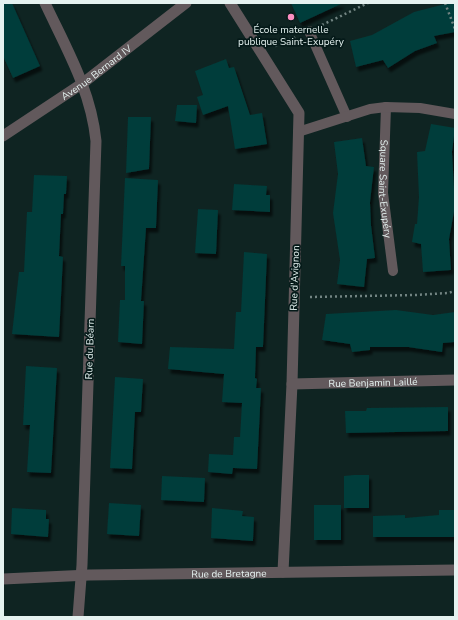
<svg xmlns="http://www.w3.org/2000/svg" width="458" height="620" font-family="'Nunito Sans',sans-serif">
<style>
.building{fill:#053c3a;filter:url(#shadow)}
.lines{fill:none;stroke-linecap:round;stroke-linejoin:round}
.path{stroke:#728482;stroke-width:2.5;stroke-dasharray:2 3;stroke-linecap:butt}
.service{stroke:#62595c;stroke-width:10}
.minor{stroke:#62595c;stroke-width:11}
.poi-dot{fill:#fc8fc1;stroke:#051a19;stroke-width:1.5}
.labels{text-anchor:middle;stroke-width:3.5;stroke-linejoin:round;paint-order:stroke}
.poi-label{font-size:10px;fill:#e5f2f0;stroke:#051a19}
.street-label{font-size:10px;fill:#e5f2f0;stroke:#051a19}
</style>
<defs>
<filter id="shadow"><feDropShadow dx="2.5" dy="4.5" stdDeviation="1" flood-color="#0009"/></filter>
</defs>
<rect width="100%" height="100%" fill="#0f2422"/>
<g class="building">
<path d="M 3,3 L 12,3 L 40,66 L 13,78 L 3,56 Z"/>
<path d="M 291,3 L 343,3 L 300,23 Z"/>
<path d="M 449,3 L 455,3 L 455,32 L 434,36 L 437,43 L 415,51 L 388,68 L 383,60 L 356,67 L 350,41 L 372,35 L 414,12 Z"/>
<path d="M 226,59 L 229,68 L 234,67 L 250,115 L 262,113 L 267,144 L 235,149 L 228,106 L 203,115 L 197,97 L 203,95 L 195,71 Z"/>
<path d="M 177,105 L 197,105 L 196,123 L 175,121 Z"/>
<path d="M 128,117 L 151,117 L 149,169 L 126,173 Z"/>
<path d="M 431,124 L 455,128 L 452,152 L 455,206 L 449,239 L 451,270 L 423,272 L 421,244 L 412,242 L 415,224 L 417,224 L 419,197 L 417,152 L 425,151 Z"/>
<path d="M 362,138 L 366,166 L 374,167 L 370,202 L 371,225 L 375,258 L 367,259 L 364,287 L 337,284 L 340,260 L 333,213 L 338,174 L 334,142 Z"/>
<path d="M 34,175 L 67,176 L 66,194 L 64,194 L 63,214 L 61,214 L 59,256 L 63,257 L 59,337 L 12,334 L 19,272 L 24,272 L 27,212 L 32,212 Z"/>
<path d="M 125,178 L 158,180 L 156,228 L 146,228 L 141,301 L 144,301 L 142,344 L 118,342 L 120,300 L 125,300 L 125,266 L 121,266 Z"/>
<path d="M 234,184 L 267,186 L 266,195 L 270,195 L 270,212 L 232,210 Z"/>
<path d="M 198,209 L 218,210 L 216,254 L 195,253 Z"/>
<path d="M 244,252 L 267,254 L 263,347 L 256,347 L 255,378 L 257,379 L 256,388 L 261,388 L 257,469 L 233,468 L 232,474 L 208,472 L 209,454 L 233,455 L 234,437 L 240,437 L 242,403 L 222,402 L 224,374 L 168,369 L 170,347 L 234,349 L 236,312 L 241,312 Z"/>
<path d="M 396,310 L 433,315 L 455,312 L 455,342 L 443,343 L 442,352 L 408,347 L 370,347 L 370,350 L 352,352 L 350,344 L 322,340 L 326,314 Z"/>
<path d="M 26,366 L 57,368 L 51,473 L 27,472 L 30,425 L 23,425 Z"/>
<path d="M 115,377 L 143,379 L 141,412 L 135,412 L 132,469 L 110,468 Z"/>
<path d="M 448,407 L 448,431 L 346,433 L 345,411 L 366,411 L 367,408 Z"/>
<path d="M 354,475 L 369,475 L 369,508 L 344,508 L 344,476 Z"/>
<path d="M 162,476 L 205,478 L 204,502 L 161,500 Z"/>
<path d="M 109,503 L 141,505 L 139,536 L 107,534 Z"/>
<rect x="314" y="505" width="27" height="35"/>
<path d="M 12,508 L 46,510 L 46,519 L 49,519 L 48,537 L 11,534 Z"/>
<path d="M 212,508 L 243,511 L 242,516 L 254,517 L 253,541 L 211,538 Z"/>
<path d="M 439,510 L 455,510 L 455,537 L 373,537 L 373,516 L 405,515 L 405,518 L 439,515 Z"/>
</g>
<g class="lines">
<g class="path">
<path d="M 445,3 L 455,29"/>
<path d="M 322,25 L 368,3"/>
<path d="M 275,46 L 296,37"/>
<path d="M 310,297 L 415,295 L 448,293 L 455,291"/>
</g>
<g class="service">
<path d="M 309,31 L 347,117"/>
<path id="s1" d="M 386,107 L 383,193 L 393,271"/>
<path d="M 298,132 L 370,109 L 386,107 L 420,108 L 455,114"/>
</g>
<g class="minor">
<path d="M 45,3 C 66,48 91,90 96,141 L 82,565 L 78,617"/>
<path d="M 230,3 L 299,113 L 292,384 L 283,572"/>
<path id="s2" d="M 3,136 L 83,83 L 186,3"/>
<path id="s3" d="M 292,384 L 455,380"/>
<path id="s4" d="M 3,579 L 89,575 L 455,570"/>
</g>
</g>
<circle class="poi-dot" cx="291" cy="17" r="4"/>
<g class="labels">
<g class="poi-label">
<text x="291" y="33">École maternelle<tspan x="291" dy="12">publique Saint-Exupéry</tspan></text>
</g>
<g class="street-label">
<text dy="4" stroke="none"><textPath href="#s2" startOffset="113">Avenue Bernard IV</textPath></text>
<text dy="4" stroke="none"><textPath href="#s1" startOffset="82">Square Saint-Exupéry</textPath></text>
<text transform="translate(294 278) rotate(-88)" y="4">Rue d'Avignon</text>
<text transform="translate(89 349) rotate(-88)" y="4">Rue du Béarn</text>
<text dy="4" stroke="none"><textPath href="#s3" startOffset="81">Rue Benjamin Laillé</textPath></text>
<text dy="4" stroke="none"><textPath href="#s4" startOffset="226">Rue de Bretagne</textPath></text>
</g>
</g>
<rect width="458" height="620" fill="none" stroke="#e5f2f0" stroke-width="8"/>
</svg>
